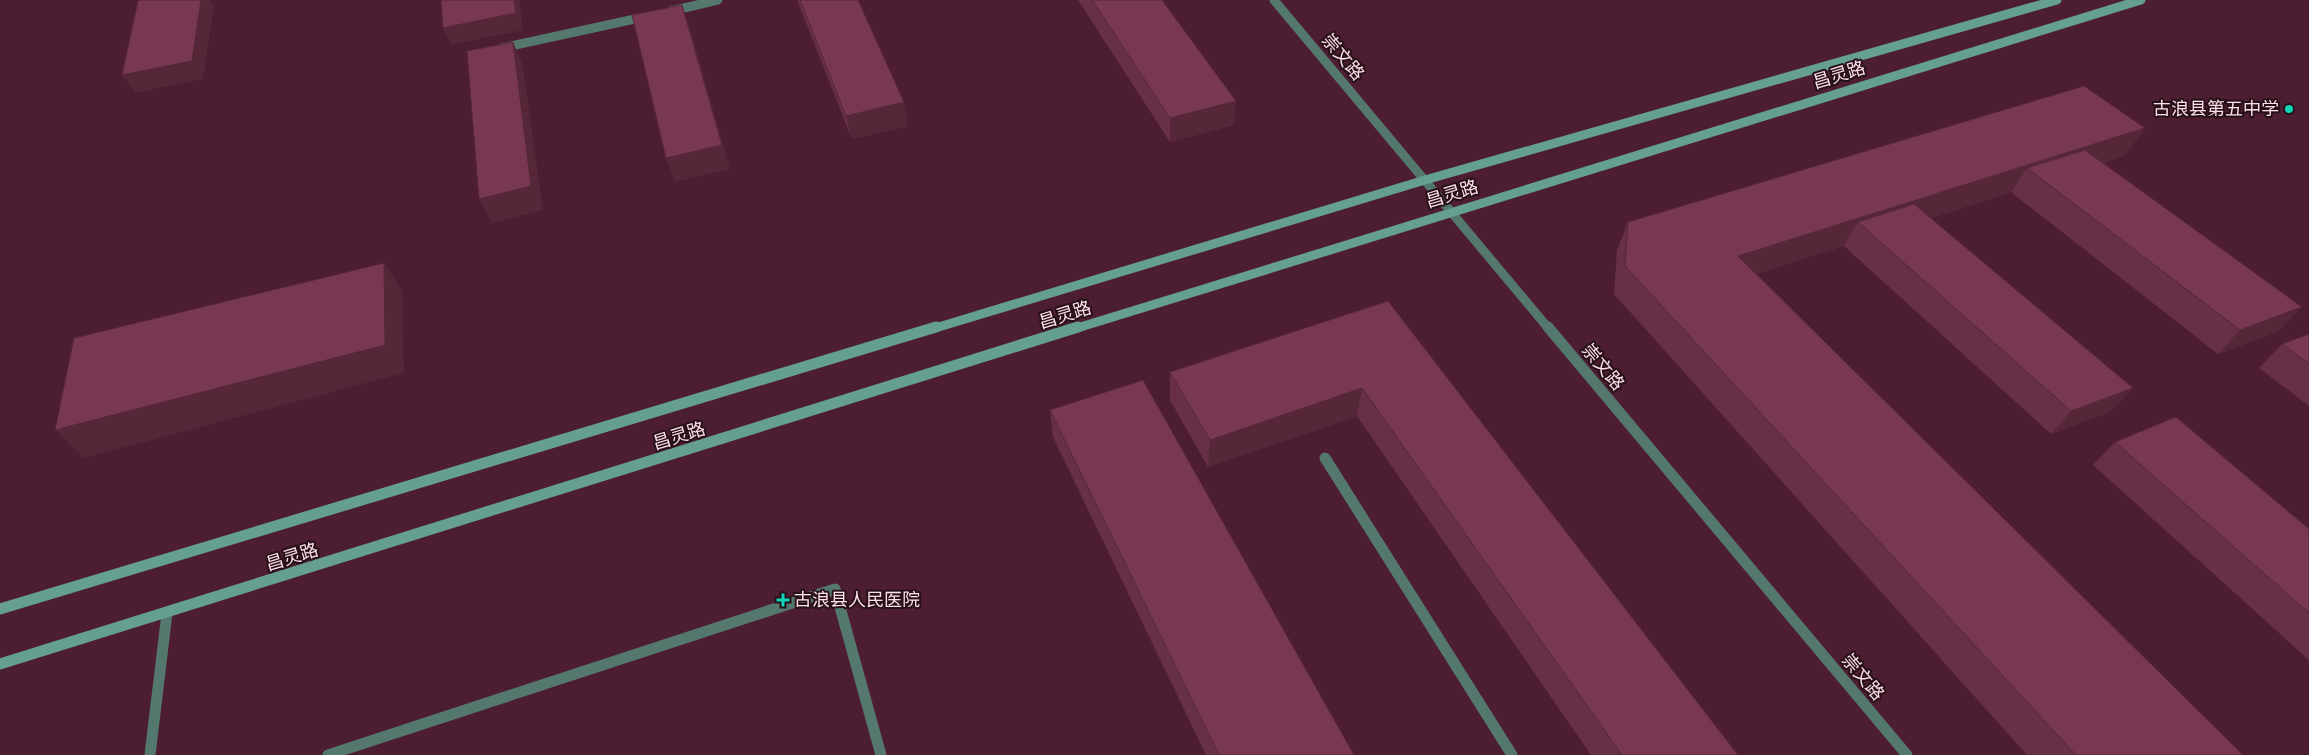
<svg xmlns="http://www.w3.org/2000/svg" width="2309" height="755" font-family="Manrope,'Noto Sans SC',sans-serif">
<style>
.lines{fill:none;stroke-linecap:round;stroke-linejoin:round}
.service{stroke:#54776e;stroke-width:11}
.minor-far1{stroke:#54776e;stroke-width:9}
.minor{stroke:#54776e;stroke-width:11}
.tertiary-far1{stroke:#54776e;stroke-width:9}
.tertiary{stroke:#54776e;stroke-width:11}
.secondary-far1{stroke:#659f90;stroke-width:9}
.secondary{stroke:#659f90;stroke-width:11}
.wall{fill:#683047}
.shaded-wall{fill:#552739}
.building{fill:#793852;stroke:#552739}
.poi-dot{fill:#0ed5b5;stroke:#261019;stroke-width:2}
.labels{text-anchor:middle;stroke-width:4;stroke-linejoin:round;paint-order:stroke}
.street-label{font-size:18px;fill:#fedee8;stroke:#261019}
.poi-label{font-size:18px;fill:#fedee8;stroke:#261019;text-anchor:end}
</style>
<rect width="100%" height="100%" fill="#4d1d31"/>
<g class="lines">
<g class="service">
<path d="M 150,755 L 167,613"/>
<path d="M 328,755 L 835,589 L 881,755"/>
</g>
<g class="minor-far1">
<path d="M 671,11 L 718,0"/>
<path d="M 502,48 L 644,17"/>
</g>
<path class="minor" d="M 1325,458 L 1512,755"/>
<path class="tertiary-far1" d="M 1274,0 L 1549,329"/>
<path class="tertiary" d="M 1548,327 L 1907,755"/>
<g class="secondary-far1">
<path d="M 932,329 L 1425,180 L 2057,0"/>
<path d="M 1074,329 L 2141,0"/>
</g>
<g class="secondary">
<path d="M 0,609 L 936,327"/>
<path d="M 0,664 L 1078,327"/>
</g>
</g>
<g class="wall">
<path d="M 797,0 L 858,0 L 908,126 L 852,139 Z"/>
<path d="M 1078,0 L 1162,0 L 1234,125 L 1170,142 Z"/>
<path d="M 2145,128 L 2124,156 L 2103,163 L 2279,331 L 2218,354 L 2011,192 L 1931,218 L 2112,411 L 2051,434 L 1844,246 L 1756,274 L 2243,755 L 2027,755 L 1614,294 L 1617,250 L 1628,222 Z"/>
<path d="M 1388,301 L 1738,755 L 1591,755 L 1357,416 L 1208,467 L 1170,400 L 1170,372 Z"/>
<path d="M 2309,334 L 2309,406 L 2259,368 L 2282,344 Z"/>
<path d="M 1050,410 L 1354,755 L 1206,755 L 1053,437 Z"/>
<path d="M 2115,442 L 2309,529 L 2309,660 L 2093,465 Z"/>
</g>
<g class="shaded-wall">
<path d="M 201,0 L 210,0 L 214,6 L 203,79 L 135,93 L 122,75 Z"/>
<path d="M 514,0 L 519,0 L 523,30 L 451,45 L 443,28 Z"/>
<path d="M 682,5 L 690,28 L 730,169 L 675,182 L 666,158 Z"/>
<path d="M 513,42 L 523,66 L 543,210 L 492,223 L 479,199 Z"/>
<path d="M 1236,101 L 1234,125 L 1170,142 L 1170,118 Z"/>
<path d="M 904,102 L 908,126 L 852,139 L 846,116 Z"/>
<path d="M 2145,128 L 2124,156 L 2045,182 L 2027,168 L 2011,192 L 1874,236 L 1858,222 L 1844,246 L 1724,284 L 1738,256 Z"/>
<path d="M 384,263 L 402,291 L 404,373 L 84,458 L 55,430 Z"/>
<path d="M 2302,307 L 2279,331 L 2218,354 L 2240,330 Z"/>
<path d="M 1362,388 L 1357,416 L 1208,467 L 1210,440 Z"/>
<path d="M 2133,388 L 2112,411 L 2051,434 L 2071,411 Z"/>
</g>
<g class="building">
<path d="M 142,0 L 201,0 L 192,61 L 122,75 L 138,1 Z"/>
<path d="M 441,0 L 514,0 L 516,13 L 443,28 Z"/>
<path d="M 800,0 L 858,0 L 904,102 L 846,116 Z"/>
<path d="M 1092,0 L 1162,0 L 1236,101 L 1170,118 Z"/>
<path d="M 682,5 L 722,145 L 666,158 L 632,15 Z"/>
<path d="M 513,42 L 531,186 L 479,199 L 467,51 Z"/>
<path d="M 2084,86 L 2145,128 L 1738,256 L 2243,755 L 2076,755 L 1625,266 L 1628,222 Z"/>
<path d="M 2085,150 L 2302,307 L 2240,330 L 2027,168 Z"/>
<path d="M 1914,204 L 2133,388 L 2071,411 L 1858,222 Z"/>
<path d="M 384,263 L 385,345 L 55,430 L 74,338 Z"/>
<path d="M 1388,301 L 1738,755 L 1622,755 L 1362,388 L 1210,440 L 1170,372 Z"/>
<path d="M 2309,334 L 2309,364 L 2282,344 Z"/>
<path d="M 1143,380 L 1354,755 L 1219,755 L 1050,410 Z"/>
<path d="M 2176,417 L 2309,529 L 2309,613 L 2115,442 Z"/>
</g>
<g class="poi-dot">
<circle cx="2289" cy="109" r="5"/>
<path d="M780.5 592.5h5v5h5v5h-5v5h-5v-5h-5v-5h5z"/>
</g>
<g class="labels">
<g class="street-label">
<text transform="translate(1343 57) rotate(50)" y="6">崇文路</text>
<text transform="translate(1839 75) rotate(-17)" y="6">昌灵路</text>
<text transform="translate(1452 194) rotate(-17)" y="6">昌灵路</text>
<text transform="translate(1065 315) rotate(-17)" y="6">昌灵路</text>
<text transform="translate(1603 367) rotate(50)" y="6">崇文路</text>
<text transform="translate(679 436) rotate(-17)" y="6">昌灵路</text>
<text transform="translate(292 557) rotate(-17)" y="6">昌灵路</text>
<text transform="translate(1863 677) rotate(50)" y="6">崇文路</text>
</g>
<g class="poi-label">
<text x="2279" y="115">古浪县第五中学</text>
<text x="794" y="606" text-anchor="start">古浪县人民医院</text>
</g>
</g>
</svg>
